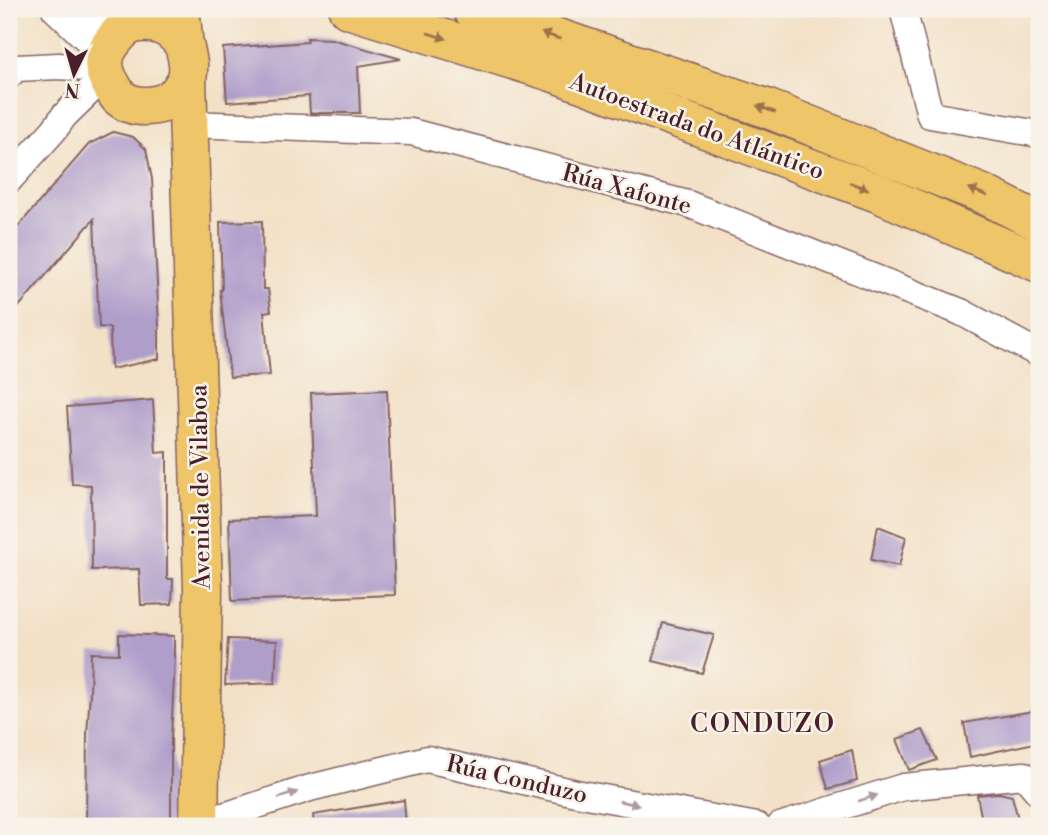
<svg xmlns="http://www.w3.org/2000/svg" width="1048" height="835" font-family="'Libre Bodoni',serif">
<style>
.building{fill:#af9dca}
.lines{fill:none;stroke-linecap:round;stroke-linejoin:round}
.minor-casing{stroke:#856362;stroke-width:29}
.trunk-casing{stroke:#856362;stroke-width:41}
.motorway-casing{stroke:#856362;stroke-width:41}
.minor{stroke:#fff;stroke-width:26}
.trunk{stroke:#eec569;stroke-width:38}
.motorway{stroke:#eec569;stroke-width:38}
.oneway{fill:#9c724a}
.oneway2{fill:#ae9aa0}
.labels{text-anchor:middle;stroke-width:5;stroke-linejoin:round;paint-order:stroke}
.street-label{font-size:24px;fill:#4a1f2b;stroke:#f7f3e8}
.neighbourhood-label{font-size:26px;letter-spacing:2px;fill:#4a1f2b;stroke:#f7f3e8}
</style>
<rect width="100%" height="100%" fill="#f7f3e8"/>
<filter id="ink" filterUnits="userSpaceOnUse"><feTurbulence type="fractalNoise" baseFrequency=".0143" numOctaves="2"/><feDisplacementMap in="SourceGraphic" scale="14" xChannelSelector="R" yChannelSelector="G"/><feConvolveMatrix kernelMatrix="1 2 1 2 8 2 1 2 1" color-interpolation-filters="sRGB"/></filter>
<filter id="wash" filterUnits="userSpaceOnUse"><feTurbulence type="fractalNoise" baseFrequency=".00686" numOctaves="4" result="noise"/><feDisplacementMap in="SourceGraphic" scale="28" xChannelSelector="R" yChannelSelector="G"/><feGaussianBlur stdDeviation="1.57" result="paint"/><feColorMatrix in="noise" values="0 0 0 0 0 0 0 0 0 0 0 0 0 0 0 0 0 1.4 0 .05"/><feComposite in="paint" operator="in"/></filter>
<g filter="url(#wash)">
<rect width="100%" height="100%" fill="#f3e1c7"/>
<g id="blocks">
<g class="building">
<path d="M 307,38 L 332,39 L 401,59 L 358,66 L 360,113 L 310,113 L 309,96 L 227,102 L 223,48 L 308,42 Z"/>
<path d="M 113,132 L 133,137 L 146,149 L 152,179 L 159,327 L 159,359 L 111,369 L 110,328 L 99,327 L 94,219 L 9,318 L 9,237 L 89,144 Z"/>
<path d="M 262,221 L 263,289 L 268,289 L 271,311 L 264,312 L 270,375 L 230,377 L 220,290 L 222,290 L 220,222 Z"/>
<path d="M 387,390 L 395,595 L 232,601 L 229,519 L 316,516 L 311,393 Z"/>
<path d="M 153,400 L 156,453 L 167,452 L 167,579 L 173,579 L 172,604 L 141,605 L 139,569 L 92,570 L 91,485 L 72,484 L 67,407 Z"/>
<path d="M 878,526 L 906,537 L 899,566 L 871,560 Z"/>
<path d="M 663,623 L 714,635 L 702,673 L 653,661 Z"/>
<path d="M 119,634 L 174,636 L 174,657 L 175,657 L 171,738 L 171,826 L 86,826 L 87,733 L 90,694 L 91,653 L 119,654 Z"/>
<path d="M 228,639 L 277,641 L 275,683 L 225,685 Z"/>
<path d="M 1039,710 L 1039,742 L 970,757 L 964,723 Z"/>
<path d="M 923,730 L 937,760 L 909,770 L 897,739 Z"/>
<path d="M 852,750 L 857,781 L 828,789 L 820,760 Z"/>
<path d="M 999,793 L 1012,796 L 1020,826 L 983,826 L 977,795 Z"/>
<path d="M 404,800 L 406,826 L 314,826 L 313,815 Z"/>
</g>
</g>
</g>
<g filter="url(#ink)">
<use href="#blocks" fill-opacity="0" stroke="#856362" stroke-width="2"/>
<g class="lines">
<g class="minor-casing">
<g id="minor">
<path d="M 55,9 L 91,43 L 104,61"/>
<path d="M 61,9 L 122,29"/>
<path d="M 903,9 L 930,115 L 1039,134"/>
<path d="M 9,75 L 17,68 L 58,66 L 104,69"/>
<path d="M 189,124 L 411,132 L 688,204 L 961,312 L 1039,354"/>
<path d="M 9,180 L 54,130 L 64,116 L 105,76"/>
<path d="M 199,822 L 230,814 L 310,788 L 427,759 L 576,793 L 757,826"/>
<path d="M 780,826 L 903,787 L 1024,775 L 1039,793"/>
</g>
</g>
<g class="trunk-casing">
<g id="trunk">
<path d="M 180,9 C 182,20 182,33 184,44 C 187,59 190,64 187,79 L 203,588 L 199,826"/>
<path d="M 184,45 C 173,29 160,21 139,23 C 127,24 121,31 114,40 C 100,57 102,70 113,88 C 114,89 118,97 119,97 C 135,111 164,108 178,93 C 181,89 184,84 187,79"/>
</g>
</g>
<g class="motorway-casing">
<g id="motorway">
<path d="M 348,9 L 552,72 L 878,193 L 1039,263"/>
<path d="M 472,9 L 766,108 L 983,194 L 1039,222"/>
</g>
</g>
<use href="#minor" class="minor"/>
<use href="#trunk" class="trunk"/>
<use href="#motorway" class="motorway"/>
</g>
<defs><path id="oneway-solid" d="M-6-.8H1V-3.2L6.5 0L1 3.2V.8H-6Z" transform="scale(1.75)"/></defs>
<g class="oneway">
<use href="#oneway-solid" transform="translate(437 36) rotate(17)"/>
<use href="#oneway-solid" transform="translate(551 36) rotate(-161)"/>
<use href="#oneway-solid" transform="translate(766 109) rotate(-160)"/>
<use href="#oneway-solid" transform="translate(859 186) rotate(20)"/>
<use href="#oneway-solid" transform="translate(978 192) rotate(-157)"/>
</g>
<g class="oneway2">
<use href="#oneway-solid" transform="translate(288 795) rotate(-18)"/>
<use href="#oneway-solid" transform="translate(868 798) rotate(-18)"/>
<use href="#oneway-solid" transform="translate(629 803) rotate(10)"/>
</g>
</g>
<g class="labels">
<g class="street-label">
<text transform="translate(697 126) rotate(20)" y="8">Autoestrada do Atlántico</text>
<text transform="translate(627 189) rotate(15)" y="8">Rúa Xafonte</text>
<text transform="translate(200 487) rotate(-91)" y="8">Avenida de Vilaboa</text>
<text transform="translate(517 779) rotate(13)" y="8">Rúa Conduzo</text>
</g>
<g class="neighbourhood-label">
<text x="763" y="732">CONDUZO</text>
</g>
</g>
<rect width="1048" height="835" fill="none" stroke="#f7f3e8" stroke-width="35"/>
<g transform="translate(74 74) rotate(185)" stroke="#f7f3e8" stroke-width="5" paint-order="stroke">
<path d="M0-5L12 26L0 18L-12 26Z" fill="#4a1f2b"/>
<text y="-10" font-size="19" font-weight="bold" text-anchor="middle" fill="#4a1f2b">N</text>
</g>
</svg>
